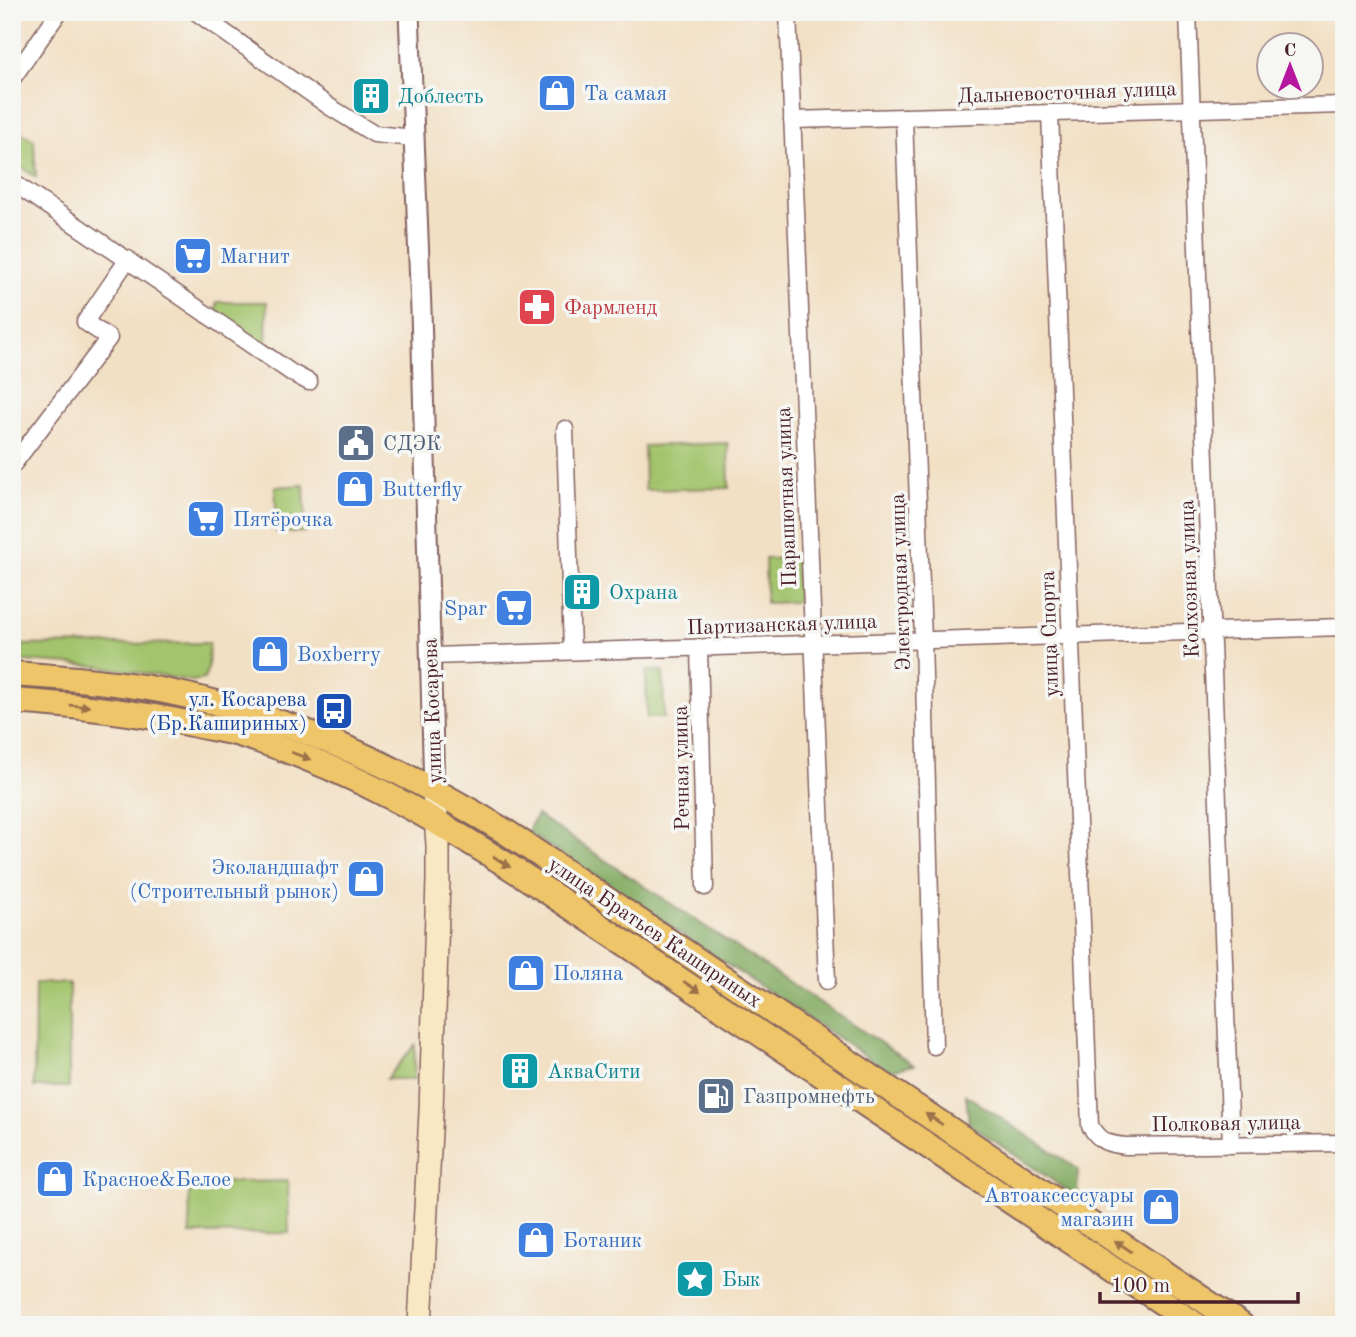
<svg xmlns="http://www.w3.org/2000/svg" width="1356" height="1337" font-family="'Old Standard TT',serif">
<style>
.green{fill:#a3c46c;stroke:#76724c;stroke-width:2}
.forest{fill:#82aa60;stroke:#666446;stroke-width:2}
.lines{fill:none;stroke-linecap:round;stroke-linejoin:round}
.minor-casing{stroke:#856361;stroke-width:19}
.tertiary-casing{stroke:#856361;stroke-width:23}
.secondary-casing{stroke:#856361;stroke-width:26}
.primary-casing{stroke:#856361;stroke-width:28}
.minor{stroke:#fff;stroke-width:16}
.tertiary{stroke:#fff;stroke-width:19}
.secondary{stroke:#f8e8c3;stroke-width:23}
.primary{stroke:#eec569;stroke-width:24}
.oneway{fill:#9c724a}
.labels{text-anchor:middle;stroke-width:7;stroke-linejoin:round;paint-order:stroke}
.street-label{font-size:21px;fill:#4a1f2b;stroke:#f6f6f2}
.shop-label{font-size:21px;fill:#366cbe;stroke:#f6f6f2;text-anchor:start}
.culture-label{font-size:21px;fill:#0d838f;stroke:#f6f6f2;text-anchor:start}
.health-label{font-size:21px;fill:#be3a42;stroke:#f6f6f2;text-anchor:start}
.service-label{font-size:21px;fill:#4e5e75;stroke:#f6f6f2;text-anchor:start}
.transit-label{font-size:21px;fill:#164399;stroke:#f6f6f2;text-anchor:end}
</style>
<rect width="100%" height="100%" fill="#f6f6f2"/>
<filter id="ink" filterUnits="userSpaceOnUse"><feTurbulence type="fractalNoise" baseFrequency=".0143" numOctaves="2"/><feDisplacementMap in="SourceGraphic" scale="14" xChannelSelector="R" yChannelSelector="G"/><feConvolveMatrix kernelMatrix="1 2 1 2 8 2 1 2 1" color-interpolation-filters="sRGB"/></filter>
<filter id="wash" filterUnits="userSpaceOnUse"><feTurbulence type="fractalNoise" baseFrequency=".00686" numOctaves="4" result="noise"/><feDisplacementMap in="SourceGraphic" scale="28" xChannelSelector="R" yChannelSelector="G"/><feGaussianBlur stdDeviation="1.57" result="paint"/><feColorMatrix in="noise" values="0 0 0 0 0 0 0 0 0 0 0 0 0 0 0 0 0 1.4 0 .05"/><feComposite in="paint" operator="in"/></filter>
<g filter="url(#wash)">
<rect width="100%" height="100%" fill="#f2e0c4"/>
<g class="green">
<path d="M 12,127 L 34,140 L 36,177 L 12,161 Z"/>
<path d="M 217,302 L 267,302 L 266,346 L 216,314 Z"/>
<path d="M 728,443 L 729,488 L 645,490 L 644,446 Z"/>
<path d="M 304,485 L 306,532 L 277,533 L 275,487 Z"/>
<path d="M 796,558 L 798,602 L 766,603 L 765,559 Z"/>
<path d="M 209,643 L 208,668 L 204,679 L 193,681 L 97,666 L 12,660 L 12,645 Z"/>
<path d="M 646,671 L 663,671 L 664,718 L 647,718 Z"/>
<path d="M 35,983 L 69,983 L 69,1087 L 34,1087 Z"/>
<path d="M 415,1045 L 414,1079 L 386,1079 Z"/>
<path d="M 288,1181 L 289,1233 L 190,1234 L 189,1183 Z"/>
</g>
<g class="forest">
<path d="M 537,815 L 914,1065 L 888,1071 L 527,832 Z"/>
<path d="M 966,1095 L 1078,1169 L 1077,1197 L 969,1124 Z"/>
</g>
</g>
<g filter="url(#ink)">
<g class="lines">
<g class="minor-casing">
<g id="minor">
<path d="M 196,12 L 330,107 L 374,134 L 415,138"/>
<path d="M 788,12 L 827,981"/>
<path d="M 1188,12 L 1231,1145"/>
<path d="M 12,79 L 59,12"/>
<path d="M 1050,113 L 1090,1126 C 1100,1142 1107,1144 1126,1146 L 1344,1143"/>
<path d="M 904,117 L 923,640 L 934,1046"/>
<path d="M 792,120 L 1344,105"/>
<path d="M 12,182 C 106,245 199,309 292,373 L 309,382"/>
<path d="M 565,429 L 572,651"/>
<path d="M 12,466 L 109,338 L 85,322 L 128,259"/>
<path d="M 699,647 L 705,887"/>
<path d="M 431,656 L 1344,627"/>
</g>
</g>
<g class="tertiary-casing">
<path id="tertiary" d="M 409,12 L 421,310 L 434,790"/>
</g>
<g class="secondary-casing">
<path id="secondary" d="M 420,1325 L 431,1112 L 438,880 L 438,845 L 434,790"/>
</g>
<g class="primary-casing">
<g id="primary">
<path d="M 12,674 C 61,677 112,681 160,690 C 287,715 396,765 506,832 L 1241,1325"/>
<path d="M 12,701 C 73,705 133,712 192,724 C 208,728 224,730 239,734 C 354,769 448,826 547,891 L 1196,1325"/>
</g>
</g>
<use href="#minor" class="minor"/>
<use href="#tertiary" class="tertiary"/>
<use href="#secondary" class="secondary"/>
<use href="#primary" class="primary"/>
</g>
<defs><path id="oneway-solid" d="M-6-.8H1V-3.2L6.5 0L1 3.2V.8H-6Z" transform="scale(1.75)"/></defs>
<g class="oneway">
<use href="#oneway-solid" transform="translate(80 706) rotate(5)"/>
<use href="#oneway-solid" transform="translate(301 756) rotate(21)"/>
<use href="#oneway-solid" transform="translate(502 862) rotate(33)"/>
<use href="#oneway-solid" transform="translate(692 987) rotate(34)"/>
<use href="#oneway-solid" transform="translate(934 1119) rotate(-146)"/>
<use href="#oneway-solid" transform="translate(1123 1246) rotate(-146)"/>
</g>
</g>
<defs>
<g id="shop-square" transform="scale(2.0125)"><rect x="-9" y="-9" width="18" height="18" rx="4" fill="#3f7fe0" stroke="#f6f6f2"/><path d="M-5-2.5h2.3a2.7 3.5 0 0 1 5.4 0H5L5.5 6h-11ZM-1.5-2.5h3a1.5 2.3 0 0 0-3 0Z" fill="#fff"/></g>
<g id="building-square" transform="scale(2.0125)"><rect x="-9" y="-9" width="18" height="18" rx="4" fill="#0f9aa8" stroke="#f6f6f2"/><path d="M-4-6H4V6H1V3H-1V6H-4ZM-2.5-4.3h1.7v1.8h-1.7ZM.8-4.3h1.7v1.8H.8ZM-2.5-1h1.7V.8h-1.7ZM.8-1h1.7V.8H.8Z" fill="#fff"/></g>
<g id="supermarket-square" transform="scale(2.0125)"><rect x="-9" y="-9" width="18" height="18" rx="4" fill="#3f7fe0" stroke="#f6f6f2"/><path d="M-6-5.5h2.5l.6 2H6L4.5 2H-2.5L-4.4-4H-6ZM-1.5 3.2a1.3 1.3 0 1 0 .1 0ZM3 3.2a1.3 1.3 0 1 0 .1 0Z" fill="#fff"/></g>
<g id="pharmacy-square" transform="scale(2.0125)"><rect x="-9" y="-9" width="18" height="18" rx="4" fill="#e0444e" stroke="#f6f6f2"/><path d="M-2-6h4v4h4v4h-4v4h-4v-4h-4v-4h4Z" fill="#fff"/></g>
<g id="civic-square" transform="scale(2.0125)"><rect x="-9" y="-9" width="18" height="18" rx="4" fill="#5c6f8a" stroke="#f6f6f2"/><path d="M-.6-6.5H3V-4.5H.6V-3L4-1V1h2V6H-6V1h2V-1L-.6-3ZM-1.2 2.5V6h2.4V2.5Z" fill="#fff"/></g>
<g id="bus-square" transform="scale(2.0125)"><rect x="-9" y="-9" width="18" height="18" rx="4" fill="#1a4fb4" stroke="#f6f6f2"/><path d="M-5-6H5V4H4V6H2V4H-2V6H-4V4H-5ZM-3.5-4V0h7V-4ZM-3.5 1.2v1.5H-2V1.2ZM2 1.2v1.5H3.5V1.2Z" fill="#fff"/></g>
<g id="fuel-square" transform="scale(2.0125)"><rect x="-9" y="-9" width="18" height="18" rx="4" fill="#5c6f8a" stroke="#f6f6f2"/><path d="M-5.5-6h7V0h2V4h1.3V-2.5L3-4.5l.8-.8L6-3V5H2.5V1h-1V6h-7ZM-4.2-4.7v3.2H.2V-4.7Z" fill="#fff"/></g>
<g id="sight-square" transform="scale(2.0125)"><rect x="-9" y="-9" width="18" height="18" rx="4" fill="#0f9aa8" stroke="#f6f6f2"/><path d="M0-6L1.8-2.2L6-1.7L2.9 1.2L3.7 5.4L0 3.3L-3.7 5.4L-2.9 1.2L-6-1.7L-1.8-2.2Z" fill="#fff"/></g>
</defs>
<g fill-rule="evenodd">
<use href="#shop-square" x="557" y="93"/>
<use href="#building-square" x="371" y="96"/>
<use href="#supermarket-square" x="193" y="256"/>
<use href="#pharmacy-square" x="537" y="307"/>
<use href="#civic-square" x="356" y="443"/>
<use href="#shop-square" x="355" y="489"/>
<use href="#supermarket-square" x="206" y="519"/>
<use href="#building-square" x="582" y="592"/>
<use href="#supermarket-square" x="514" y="608"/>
<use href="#shop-square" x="270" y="654"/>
<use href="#bus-square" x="334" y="711"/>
<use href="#shop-square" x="366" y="879"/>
<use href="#shop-square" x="526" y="973"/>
<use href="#building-square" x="520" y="1071"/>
<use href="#fuel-square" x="716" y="1096"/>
<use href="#shop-square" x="55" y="1179"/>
<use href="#shop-square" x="1161" y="1207"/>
<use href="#shop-square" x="536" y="1240"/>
<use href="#sight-square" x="695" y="1279"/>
</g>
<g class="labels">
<g class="street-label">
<text transform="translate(1067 92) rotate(-2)" y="7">Дальневосточная улица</text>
<text transform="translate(786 497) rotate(-92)" y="7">Парашютная улица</text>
<text transform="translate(1189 579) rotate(-92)" y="7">Колхозная улица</text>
<text transform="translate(900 582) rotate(-92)" y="7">Электродная улица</text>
<text transform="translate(782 624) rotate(-2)" y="7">Партизанская улица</text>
<text transform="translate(1049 634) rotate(-92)" y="7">улица Спорта</text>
<text transform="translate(432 711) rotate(-92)" y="7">улица Косарева</text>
<text transform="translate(681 768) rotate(-91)" y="7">Речная улица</text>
<text transform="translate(655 932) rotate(34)" y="7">улица Братьев Кашириных</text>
<text transform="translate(1226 1123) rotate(-1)" y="7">Полковая улица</text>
</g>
<g class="shop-label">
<text x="584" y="100">Та самая</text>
<text x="220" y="263">Магнит</text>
<text x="382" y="496">Butterfly</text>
<text x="233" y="526">Пятёрочка</text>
<text x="487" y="615" text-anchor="end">Spar</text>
<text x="297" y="661">Boxberry</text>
<text x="339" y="874" text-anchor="end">Эколандшафт<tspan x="339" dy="24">(Строительный рынок)</tspan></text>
<text x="553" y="980">Поляна</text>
<text x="82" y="1186">Красное&amp;Белое</text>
<text x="1134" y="1202" text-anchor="end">Автоаксессуары<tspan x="1134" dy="24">магазин</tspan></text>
<text x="563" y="1247">Ботаник</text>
</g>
<g class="culture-label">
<text x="398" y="103">Доблесть</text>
<text x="609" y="599">Охрана</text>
<text x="547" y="1078">АкваСити</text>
<text x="722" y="1286">Бык</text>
</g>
<g class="health-label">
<text x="564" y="314">Фармленд</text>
</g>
<g class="service-label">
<text x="383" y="450">СДЭК</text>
<text x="743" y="1103">Газпромнефть</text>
</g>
<g class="transit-label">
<text x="307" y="706">ул. Косарева<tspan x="307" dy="24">(Бр.Кашириных)</tspan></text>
</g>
</g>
<rect width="1356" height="1337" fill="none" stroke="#f6f6f2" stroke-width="42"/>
<g transform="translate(1290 66)"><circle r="33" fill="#f6f6f2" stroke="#b1a0a2" stroke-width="2"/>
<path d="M0-5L12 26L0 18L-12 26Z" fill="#b5179e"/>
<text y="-10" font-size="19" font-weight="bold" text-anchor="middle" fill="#4a1f2b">С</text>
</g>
<path d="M1100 1292v10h198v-10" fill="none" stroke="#4a1f2b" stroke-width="3.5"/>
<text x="1111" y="1292" font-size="21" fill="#4a1f2b" stroke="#f6f6f2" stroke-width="5" paint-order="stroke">100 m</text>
</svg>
